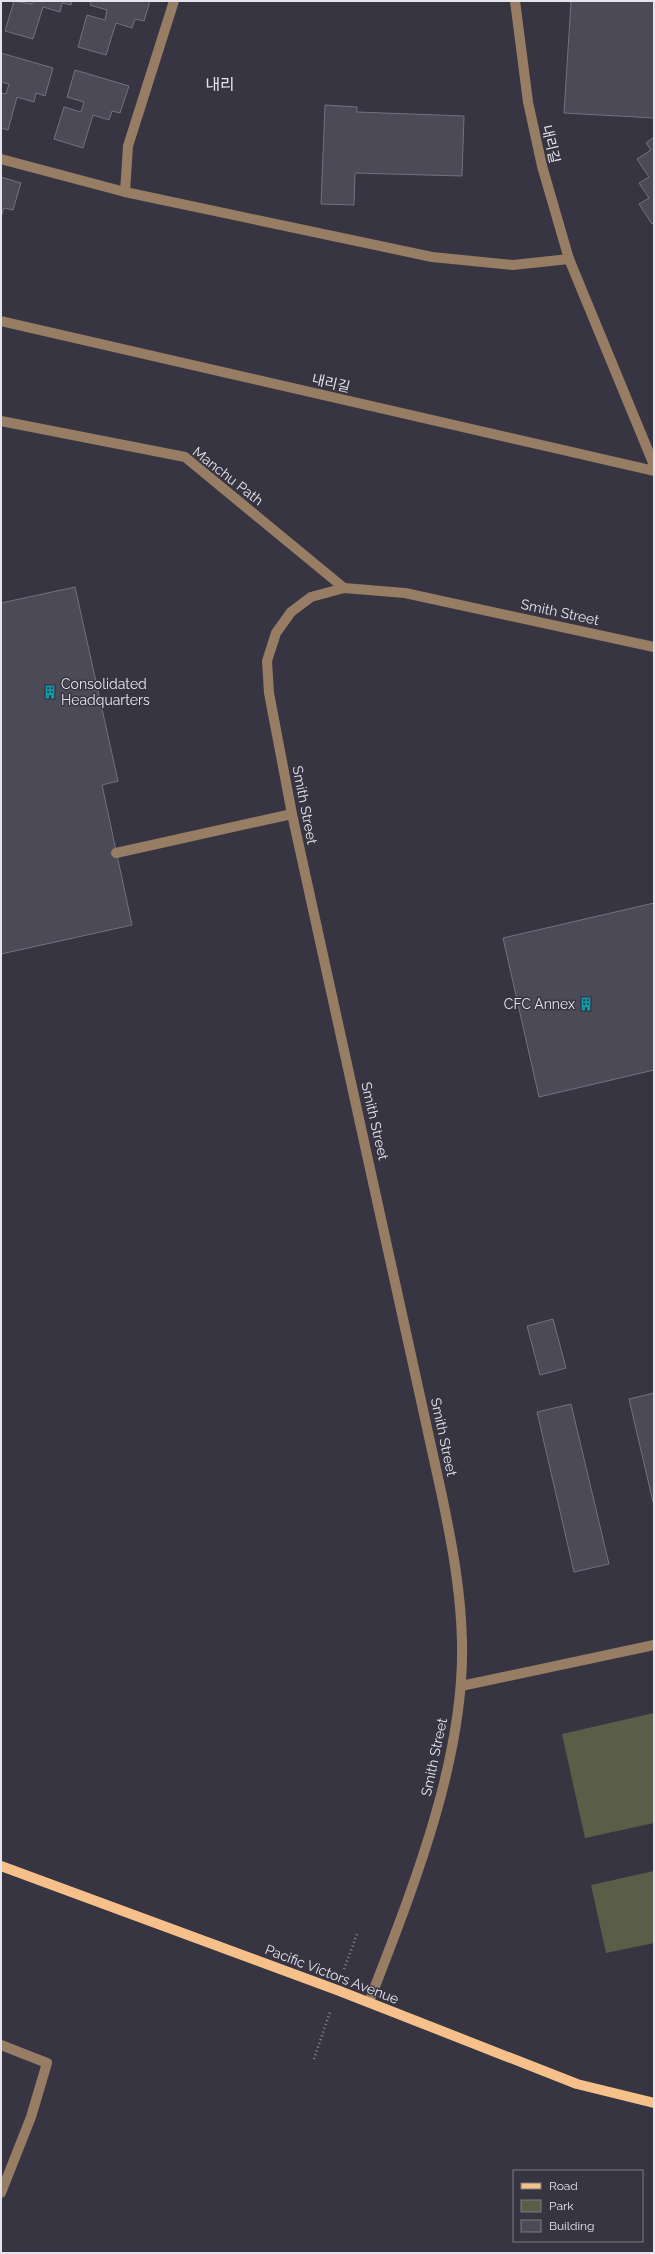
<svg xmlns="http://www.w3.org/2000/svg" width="655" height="2254" font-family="Raleway,'Noto Sans KR',sans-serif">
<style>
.green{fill:#5a5e46}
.building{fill:#4d4a58;stroke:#73707f}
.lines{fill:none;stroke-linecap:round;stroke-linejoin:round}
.path{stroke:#8e8c97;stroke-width:2.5;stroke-dasharray:1 3;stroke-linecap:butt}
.minor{stroke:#977d63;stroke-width:10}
.major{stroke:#f6c08b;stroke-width:10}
.labels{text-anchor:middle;stroke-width:3;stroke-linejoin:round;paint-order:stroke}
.street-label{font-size:14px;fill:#e5e4ed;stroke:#383543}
.poi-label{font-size:14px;fill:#e5e4ed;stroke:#383543;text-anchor:start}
.quarter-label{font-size:16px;fill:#e5e4ed;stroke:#383543}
</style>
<rect width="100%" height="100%" fill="#383543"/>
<g class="green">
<path d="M 654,1713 L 654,1823 L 585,1838 L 562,1734 Z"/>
<path d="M 654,1871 L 654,1943 L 606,1953 L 591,1885 Z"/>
</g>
<g class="building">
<path d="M 14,1 L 32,4 L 32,1 L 72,1 L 71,5 L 62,3 L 60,12 L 43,7 L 33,39 L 5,31 Z"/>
<path d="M 91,1 L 150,1 L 144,21 L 135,19 L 132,28 L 116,23 L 106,55 L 78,47 L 87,15 L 105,20 L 107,10 L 90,5 Z"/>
<path d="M 561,1 L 654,1 L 654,118 L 564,113 L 571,2 Z"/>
<path d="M 1,53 L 53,68 L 45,96 L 36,93 L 34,102 L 17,97 L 8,130 L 1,128 L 1,93 L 6,94 L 9,84 L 1,82 Z"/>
<path d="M 75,70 L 129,86 L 120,113 L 112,111 L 109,120 L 93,115 L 83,148 L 54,139 L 64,107 L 81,112 L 84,102 L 67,97 Z"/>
<path d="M 325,105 L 357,107 L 357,112 L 464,116 L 462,176 L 355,173 L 354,205 L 321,204 Z"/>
<path d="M 654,137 L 654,222 L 652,224 L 639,204 L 649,198 L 639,183 L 649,177 L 637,159 L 651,150 L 646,143 Z"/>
<path d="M 1,177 L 21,183 L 13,210 L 4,208 L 1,217 Z"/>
<path d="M 75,587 L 118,781 L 102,785 L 132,925 L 1,954 L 1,603 Z"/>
<path d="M 654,903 L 654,1070 L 539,1097 L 503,938 Z"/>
<path d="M 553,1319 L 566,1368 L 540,1375 L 527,1326 Z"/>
<path d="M 654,1393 L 654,1506 L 629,1399 Z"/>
<path d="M 571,1404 L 609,1564 L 574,1572 L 537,1412 Z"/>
</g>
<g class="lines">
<g class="path">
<path d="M 344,1969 L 357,1934"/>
<path d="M 314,2059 L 330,2012"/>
</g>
<g class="minor">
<path d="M 515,1 L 528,102 L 542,166 L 569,259 L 654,465"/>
<path d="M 1,159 L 125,192 L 432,257 L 513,265 L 569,259"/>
<path d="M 125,192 L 128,146 L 174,1"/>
<path d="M 1,321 L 654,471"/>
<path d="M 1,421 L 185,457 L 344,588"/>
<path d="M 116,853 L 292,814"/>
<path d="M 461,1686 L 654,1645"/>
<path d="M 369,2002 C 411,1893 465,1761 462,1642 C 461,1592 452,1544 442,1496 L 292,814 L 269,693 L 267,661 L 276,633 L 291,612 L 311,597 L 344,588 L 405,593 L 654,647"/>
<path d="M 1,2045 L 47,2063 L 31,2117 L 1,2193"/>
</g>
<path class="major" d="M 1,1866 L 337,1990 L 577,2084 L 654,2103"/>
</g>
<defs>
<g id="building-bare" transform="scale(1.08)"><path d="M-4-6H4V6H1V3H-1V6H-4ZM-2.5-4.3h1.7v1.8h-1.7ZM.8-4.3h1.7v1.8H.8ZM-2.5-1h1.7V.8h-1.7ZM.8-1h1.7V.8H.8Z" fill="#0f9aa8" stroke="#383543" stroke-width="2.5" paint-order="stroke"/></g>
</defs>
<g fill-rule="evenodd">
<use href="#building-bare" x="50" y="692"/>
<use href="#building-bare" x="586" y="1004"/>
</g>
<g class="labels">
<g class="street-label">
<text transform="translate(551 144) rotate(77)" y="5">내리길</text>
<text transform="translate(331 383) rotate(13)" y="5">내리길</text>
<text transform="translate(228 476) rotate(38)" y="5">Manchu Path</text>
<text transform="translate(560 612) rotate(12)" y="5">Smith Street</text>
<text transform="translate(305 805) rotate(79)" y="5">Smith Street</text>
<text transform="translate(375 1121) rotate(77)" y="5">Smith Street</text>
<text transform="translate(444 1437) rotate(78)" y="5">Smith Street</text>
<text transform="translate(434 1757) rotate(-78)" y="5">Smith Street</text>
<text transform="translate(332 1974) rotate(21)" y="5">Pacific Victors Avenue</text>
</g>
<g class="poi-label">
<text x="61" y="689">Consolidated<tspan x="61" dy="16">Headquarters</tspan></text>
<text x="575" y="1009" text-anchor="end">CFC Annex</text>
</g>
<g class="quarter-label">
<text x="220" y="90">내리</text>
</g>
</g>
<rect width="655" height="2254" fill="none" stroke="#e5e4ed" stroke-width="4"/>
<rect x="513" y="2170" width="130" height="72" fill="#383543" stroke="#7d7b87"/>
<rect x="521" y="2183" width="20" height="6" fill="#f6c08b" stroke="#7d7b87"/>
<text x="549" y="2190" font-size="12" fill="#e5e4ed">Road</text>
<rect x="521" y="2200" width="20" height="12" fill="#5a5e46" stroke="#7d7b87"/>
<text x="549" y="2210" font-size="12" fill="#e5e4ed">Park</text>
<rect x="521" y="2220" width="20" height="12" fill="#4d4a58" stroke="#7d7b87"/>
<text x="549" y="2230" font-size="12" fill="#e5e4ed">Building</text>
</svg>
